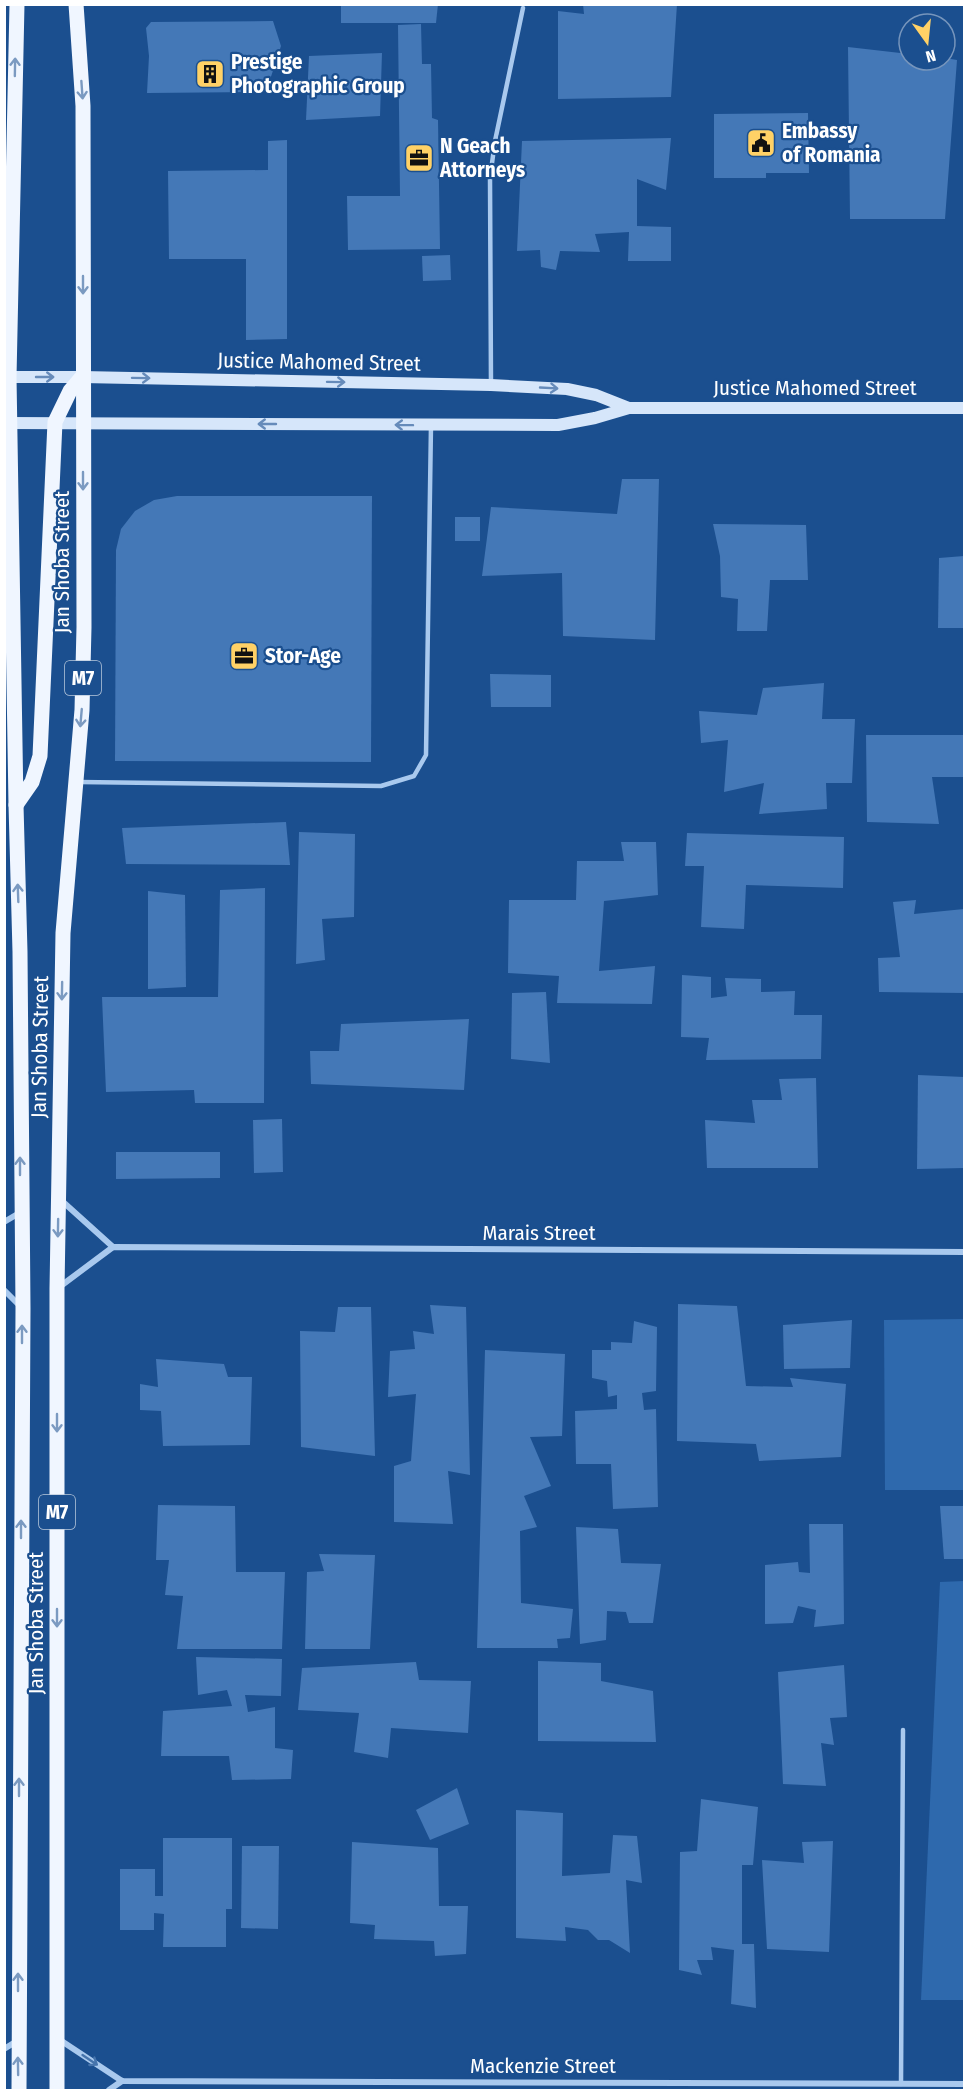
<svg xmlns="http://www.w3.org/2000/svg" width="969" height="2095" font-family="'Fira Sans Condensed',sans-serif">
<style>
.green{fill:#2e69ad}
.building{fill:#4478b7}
.lines{fill:none;stroke-linecap:round;stroke-linejoin:round}
.lane{stroke:#a9c9ee;stroke-width:4.5}
.street{stroke:#a9c9ee;stroke-width:6}
.secondary{stroke:#d6e6fa;stroke-width:12}
.primary{stroke:#f0f6ff;stroke-width:15}
.oneway{stroke:#7b9ac1}
.oneway2{stroke:#668bba}
.oneway3{stroke:#4674ac}
.labels{text-anchor:middle;stroke-width:4.5;stroke-linejoin:round;paint-order:stroke}
.shield{fill:#1b4f8f;stroke:#bbcadd;stroke-width:1.5}
.shield-label{font-size:20px;font-weight:bold;fill:#fff}
.poi-label{font-size:21px;font-weight:bold;fill:#fff;stroke:#1b4f8f;text-anchor:start}
.street-label{font-size:21px;fill:#fff;stroke:#1b4f8f}
</style>
<rect width="100%" height="100%" fill="#1b4f8f"/>
<g class="green">
<path d="M 964,1319 L 964,1490 L 885,1490 L 884,1320 Z"/>
<path d="M 964,1581 L 964,2000 L 921,2000 L 940,1582 Z"/>
</g>
<g class="building">
<path d="M 341,4 L 438,4 L 436,23 L 341,23 Z"/>
<path d="M 583,4 L 677,4 L 671,97 L 558,99 L 558,11 L 584,14 Z"/>
<path d="M 273,21 L 281,46 L 266,92 L 147,93 L 149,56 L 146,28 L 151,22 Z"/>
<path d="M 421,24 L 422,64 L 431,64 L 432,118 L 438,120 L 440,249 L 348,250 L 347,196 L 400,196 L 398,25 Z"/>
<path d="M 848,47 L 909,54 L 909,60 L 945,60 L 945,58 L 957,60 L 945,219 L 850,219 Z"/>
<path d="M 382,53 L 380,116 L 306,120 L 309,56 Z"/>
<path d="M 808,113 L 809,173 L 766,173 L 766,178 L 714,178 L 714,114 Z"/>
<path d="M 671,138 L 666,190 L 637,179 L 637,226 L 671,227 L 671,261 L 628,261 L 629,232 L 595,234 L 600,252 L 560,251 L 556,270 L 541,267 L 540,250 L 517,251 L 522,141 Z"/>
<path d="M 287,140 L 287,339 L 246,340 L 246,259 L 169,259 L 168,171 L 268,170 L 268,141 Z"/>
<path d="M 450,255 L 451,280 L 423,281 L 422,256 Z"/>
<path d="M 622,479 L 659,479 L 655,640 L 563,636 L 562,573 L 482,576 L 491,507 L 617,514 Z"/>
<path d="M 177,496 L 372,496 L 371,762 L 115,761 L 116,550 L 121,529 L 135,511 L 154,500 Z"/>
<rect x="455" y="517" width="25" height="24"/>
<path d="M 713,524 L 806,525 L 808,580 L 770,580 L 767,631 L 737,631 L 738,599 L 721,597 L 720,556 Z"/>
<path d="M 964,556 L 964,628 L 938,628 L 939,558 Z"/>
<path d="M 490,674 L 551,675 L 551,707 L 491,707 Z"/>
<path d="M 824,683 L 822,719 L 855,719 L 852,783 L 826,783 L 827,809 L 759,814 L 764,783 L 724,792 L 728,740 L 701,743 L 699,711 L 757,715 L 763,688 Z"/>
<path d="M 866,735 L 964,735 L 964,777 L 932,777 L 939,824 L 867,822 Z"/>
<path d="M 286,822 L 290,865 L 126,864 L 122,828 Z"/>
<path d="M 299,832 L 355,834 L 354,917 L 322,919 L 325,960 L 296,964 Z"/>
<path d="M 687,833 L 844,837 L 843,888 L 746,885 L 744,929 L 701,927 L 704,866 L 685,866 Z"/>
<path d="M 621,842 L 656,842 L 658,895 L 604,901 L 599,971 L 655,966 L 652,1004 L 557,1003 L 559,976 L 508,973 L 509,900 L 576,900 L 577,861 L 624,861 Z"/>
<path d="M 265,888 L 264,1103 L 195,1103 L 194,1090 L 106,1092 L 102,997 L 218,997 L 220,890 Z"/>
<path d="M 148,891 L 185,895 L 186,987 L 148,989 Z"/>
<path d="M 916,900 L 914,914 L 964,909 L 964,993 L 879,992 L 878,958 L 900,957 L 893,902 Z"/>
<path d="M 682,975 L 711,977 L 711,998 L 727,996 L 725,978 L 761,979 L 761,992 L 795,991 L 794,1015 L 822,1015 L 821,1059 L 706,1060 L 709,1038 L 681,1037 Z"/>
<path d="M 546,992 L 550,1063 L 511,1059 L 512,993 Z"/>
<path d="M 469,1019 L 464,1090 L 311,1084 L 310,1051 L 339,1051 L 341,1024 Z"/>
<path d="M 918,1075 L 964,1077 L 964,1168 L 917,1169 Z"/>
<path d="M 816,1078 L 818,1168 L 707,1168 L 705,1120 L 755,1123 L 752,1100 L 782,1100 L 779,1079 Z"/>
<path d="M 282,1119 L 283,1172 L 254,1173 L 253,1120 Z"/>
<path d="M 116,1152 L 220,1152 L 220,1178 L 116,1179 Z"/>
<path d="M 678,1304 L 737,1306 L 746,1386 L 793,1387 L 790,1378 L 846,1384 L 841,1457 L 759,1461 L 756,1444 L 677,1441 Z"/>
<path d="M 430,1305 L 466,1307 L 470,1475 L 448,1471 L 453,1524 L 394,1522 L 394,1466 L 411,1461 L 416,1394 L 388,1397 L 390,1351 L 415,1349 L 413,1331 L 434,1334 Z"/>
<path d="M 338,1307 L 371,1307 L 375,1456 L 301,1447 L 300,1331 L 335,1332 Z"/>
<path d="M 852,1320 L 850,1368 L 784,1369 L 783,1325 Z"/>
<path d="M 634,1321 L 657,1327 L 656,1391 L 642,1393 L 644,1410 L 656,1409 L 658,1507 L 613,1509 L 611,1464 L 576,1464 L 575,1411 L 617,1409 L 617,1395 L 608,1397 L 607,1381 L 592,1378 L 592,1350 L 611,1350 L 611,1342 L 632,1343 Z"/>
<path d="M 485,1350 L 565,1354 L 562,1436 L 530,1437 L 551,1486 L 524,1496 L 537,1527 L 520,1531 L 521,1603 L 573,1609 L 570,1638 L 557,1639 L 558,1648 L 477,1648 Z"/>
<path d="M 156,1359 L 224,1364 L 228,1377 L 252,1377 L 250,1445 L 163,1446 L 161,1411 L 140,1410 L 140,1384 L 158,1387 Z"/>
<path d="M 158,1505 L 235,1506 L 236,1572 L 285,1572 L 282,1649 L 177,1649 L 183,1596 L 165,1595 L 169,1560 L 156,1560 Z"/>
<path d="M 940,1506 L 964,1506 L 964,1559 L 944,1559 Z"/>
<path d="M 809,1524 L 843,1524 L 844,1624 L 814,1627 L 816,1610 L 798,1606 L 793,1623 L 765,1624 L 765,1565 L 798,1562 L 799,1572 L 810,1573 Z"/>
<path d="M 576,1527 L 618,1529 L 621,1563 L 661,1564 L 653,1623 L 629,1623 L 626,1612 L 607,1611 L 606,1640 L 580,1644 Z"/>
<path d="M 319,1554 L 375,1555 L 370,1649 L 305,1649 L 307,1572 L 324,1571 Z"/>
<path d="M 196,1657 L 282,1659 L 281,1696 L 245,1695 L 248,1712 L 275,1707 L 275,1748 L 293,1750 L 291,1779 L 232,1780 L 229,1756 L 161,1756 L 163,1711 L 232,1706 L 227,1690 L 198,1695 Z"/>
<path d="M 538,1661 L 601,1663 L 601,1681 L 653,1691 L 656,1742 L 538,1741 Z"/>
<path d="M 416,1662 L 419,1680 L 471,1681 L 468,1733 L 391,1728 L 388,1758 L 354,1752 L 359,1713 L 298,1710 L 302,1668 Z"/>
<path d="M 844,1665 L 847,1717 L 830,1718 L 834,1745 L 821,1743 L 826,1786 L 783,1784 L 778,1672 Z"/>
<path d="M 457,1788 L 469,1824 L 430,1840 L 416,1810 Z"/>
<path d="M 701,1799 L 758,1807 L 753,1865 L 742,1865 L 742,1944 L 754,1944 L 756,2008 L 731,2004 L 734,1950 L 711,1947 L 713,1960 L 697,1960 L 702,1975 L 679,1970 L 680,1852 L 697,1851 Z"/>
<path d="M 516,1810 L 563,1813 L 562,1876 L 610,1873 L 613,1835 L 637,1836 L 642,1883 L 626,1880 L 630,1953 L 609,1940 L 598,1940 L 588,1930 L 565,1927 L 566,1941 L 516,1938 Z"/>
<path d="M 163,1838 L 232,1838 L 232,1909 L 226,1909 L 226,1947 L 163,1947 L 164,1914 L 154,1913 L 154,1930 L 120,1930 L 120,1869 L 155,1869 L 155,1896 L 163,1896 Z"/>
<path d="M 833,1841 L 829,1952 L 767,1949 L 762,1860 L 804,1863 L 802,1842 Z"/>
<path d="M 352,1842 L 438,1848 L 439,1906 L 468,1906 L 466,1954 L 435,1956 L 434,1941 L 374,1939 L 375,1925 L 350,1923 Z"/>
<path d="M 242,1846 L 279,1846 L 278,1929 L 241,1928 Z"/>
</g>
<g class="lines">
<g class="lane">
<path d="M 491,385 L 490,178 L 495,141 L 523,8"/>
<path d="M 79,782 L 381,786 L 414,776 L 426,755 L 431,425"/>
<path d="M 901,2084 L 903,1730"/>
</g>
<g class="street">
<path d="M 62,1201 L 113,1247"/>
<path d="M 4,1222 L 21,1212"/>
<path d="M 58,1288 L 113,1247 L 964,1252"/>
<path d="M 4,1290 L 20,1306"/>
<path d="M 60,2040 L 122,2081 L 964,2084"/>
<path d="M 4,2049 L 17,2041"/>
<path d="M 109,2090 L 122,2081"/>
</g>
<g class="secondary">
<path d="M 4,377 L 82,377 L 491,385 L 567,389 L 596,395 L 629,408"/>
<path d="M 4,423 L 558,425 L 595,418 L 629,408 L 964,408"/>
</g>
<g class="primary">
<path d="M 17,4 L 9,377 L 16,805 L 20,952 L 23,1308 L 19,2090"/>
<path d="M 16,805 L 32,782 L 40,756 L 55,422 L 70,391 L 82,377"/>
<path d="M 57,2090 L 57,1289 L 63,933 L 82,710 L 84,627 L 83,106 L 76,4"/>
</g>
</g>
<defs><path id="oneway-shaft" d="M-6 0H5M1.5-3L5.5 0L1.5 3" fill="none" stroke-width="1.6" stroke-linecap="round" stroke-linejoin="round" transform="scale(1.5)"/></defs>
<g class="oneway">
<use href="#oneway-shaft" transform="translate(15 67) rotate(-89)"/>
<use href="#oneway-shaft" transform="translate(82 90) rotate(86)"/>
<use href="#oneway-shaft" transform="translate(83 285) rotate(90)"/>
<use href="#oneway-shaft" transform="translate(83 481) rotate(90)"/>
<use href="#oneway-shaft" transform="translate(81 718) rotate(95)"/>
<use href="#oneway-shaft" transform="translate(18 893) rotate(-92)"/>
<use href="#oneway-shaft" transform="translate(62 991) rotate(91)"/>
<use href="#oneway-shaft" transform="translate(20 1166) rotate(-90)"/>
<use href="#oneway-shaft" transform="translate(58 1228) rotate(91)"/>
<use href="#oneway-shaft" transform="translate(22 1334) rotate(-90)"/>
<use href="#oneway-shaft" transform="translate(57 1423) rotate(90)"/>
<use href="#oneway-shaft" transform="translate(21 1529) rotate(-90)"/>
<use href="#oneway-shaft" transform="translate(57 1618) rotate(90)"/>
<use href="#oneway-shaft" transform="translate(19 1787) rotate(-90)"/>
<use href="#oneway-shaft" transform="translate(18 1982) rotate(-90)"/>
<use href="#oneway-shaft" transform="translate(18 2066) rotate(-91)"/>
</g>
<g class="oneway2">
<use href="#oneway-shaft" transform="translate(45 377)"/>
<use href="#oneway-shaft" transform="translate(141 378) rotate(1)"/>
<use href="#oneway-shaft" transform="translate(336 382) rotate(1)"/>
<use href="#oneway-shaft" transform="translate(549 388) rotate(3)"/>
<use href="#oneway-shaft" transform="translate(267 424) rotate(-180)"/>
<use href="#oneway-shaft" transform="translate(404 425) rotate(-179)"/>
</g>
<use class="oneway3" href="#oneway-shaft" transform="translate(90 2060) rotate(34)"/>
<defs>
<g id="building-square" transform="scale(1.5)"><rect x="-9" y="-9" width="18" height="18" rx="4" fill="#ffd166" stroke="#1b4f8f"/><path d="M-4-6H4V6H1V3H-1V6H-4ZM-2.5-4.3h1.7v1.8h-1.7ZM.8-4.3h1.7v1.8H.8ZM-2.5-1h1.7V.8h-1.7ZM.8-1h1.7V.8H.8Z" fill="#111"/></g>
<g id="civic-square" transform="scale(1.5)"><rect x="-9" y="-9" width="18" height="18" rx="4" fill="#ffd166" stroke="#1b4f8f"/><path d="M-.6-6.5H3V-4.5H.6V-3L4-1V1h2V6H-6V1h2V-1L-.6-3ZM-1.2 2.5V6h2.4V2.5Z" fill="#111"/></g>
<g id="office-square" transform="scale(1.5)"><rect x="-9" y="-9" width="18" height="18" rx="4" fill="#ffd166" stroke="#1b4f8f"/><path d="M-6-3h4V-5.5h4V-3h4V5H-6ZM-1-4.5V-3h2v-1.5ZM-6 0V1H6V0Z" fill="#111"/></g>
</defs>
<g fill-rule="evenodd">
<use href="#building-square" x="210" y="74"/>
<use href="#civic-square" x="761" y="143"/>
<use href="#office-square" x="419" y="158"/>
<use href="#office-square" x="244" y="656"/>
</g>
<g class="labels">
<g class="shield">
<rect x="65" y="661" width="36" height="34" rx="4.5"/>
<rect x="39" y="1495" width="36" height="34" rx="4.5"/>
</g>
<g class="shield-label">
<text x="83" y="685">M7</text>
<text x="57" y="1519">M7</text>
</g>
<g class="poi-label">
<text x="231" y="69">Prestige<tspan x="231" dy="24">Photographic Group</tspan></text>
<text x="782" y="138">Embassy<tspan x="782" dy="24">of Romania</tspan></text>
<text x="440" y="153">N Geach<tspan x="440" dy="24">Attorneys</tspan></text>
<text x="265" y="663">Stor-Age</text>
</g>
<g class="street-label">
<text transform="translate(319 362) rotate(1)" y="7">Justice Mahomed Street</text>
<text x="815" y="395">Justice Mahomed Street</text>
<text transform="translate(62 562) rotate(-90)" y="7">Jan Shoba Street</text>
<text transform="translate(40 1047) rotate(-89)" y="7">Jan Shoba Street</text>
<text x="539" y="1240">Marais Street</text>
<text transform="translate(36 1623) rotate(-90)" y="7">Jan Shoba Street</text>
<text x="543" y="2073">Mackenzie Street</text>
</g>
</g>
<rect width="969" height="2095" fill="none" stroke="#ffffff" stroke-width="12"/>
<g transform="translate(927 42) rotate(165)"><circle r="28" fill="#1b4f8f" stroke="#7695bc" stroke-width="1.5"/>
<path d="M0-4.5L10 22L0 15L-10 22Z" fill="#ffd166"/>
<text y="-9" font-size="16" font-weight="bold" text-anchor="middle" fill="#ffffff">N</text>
</g>
</svg>
